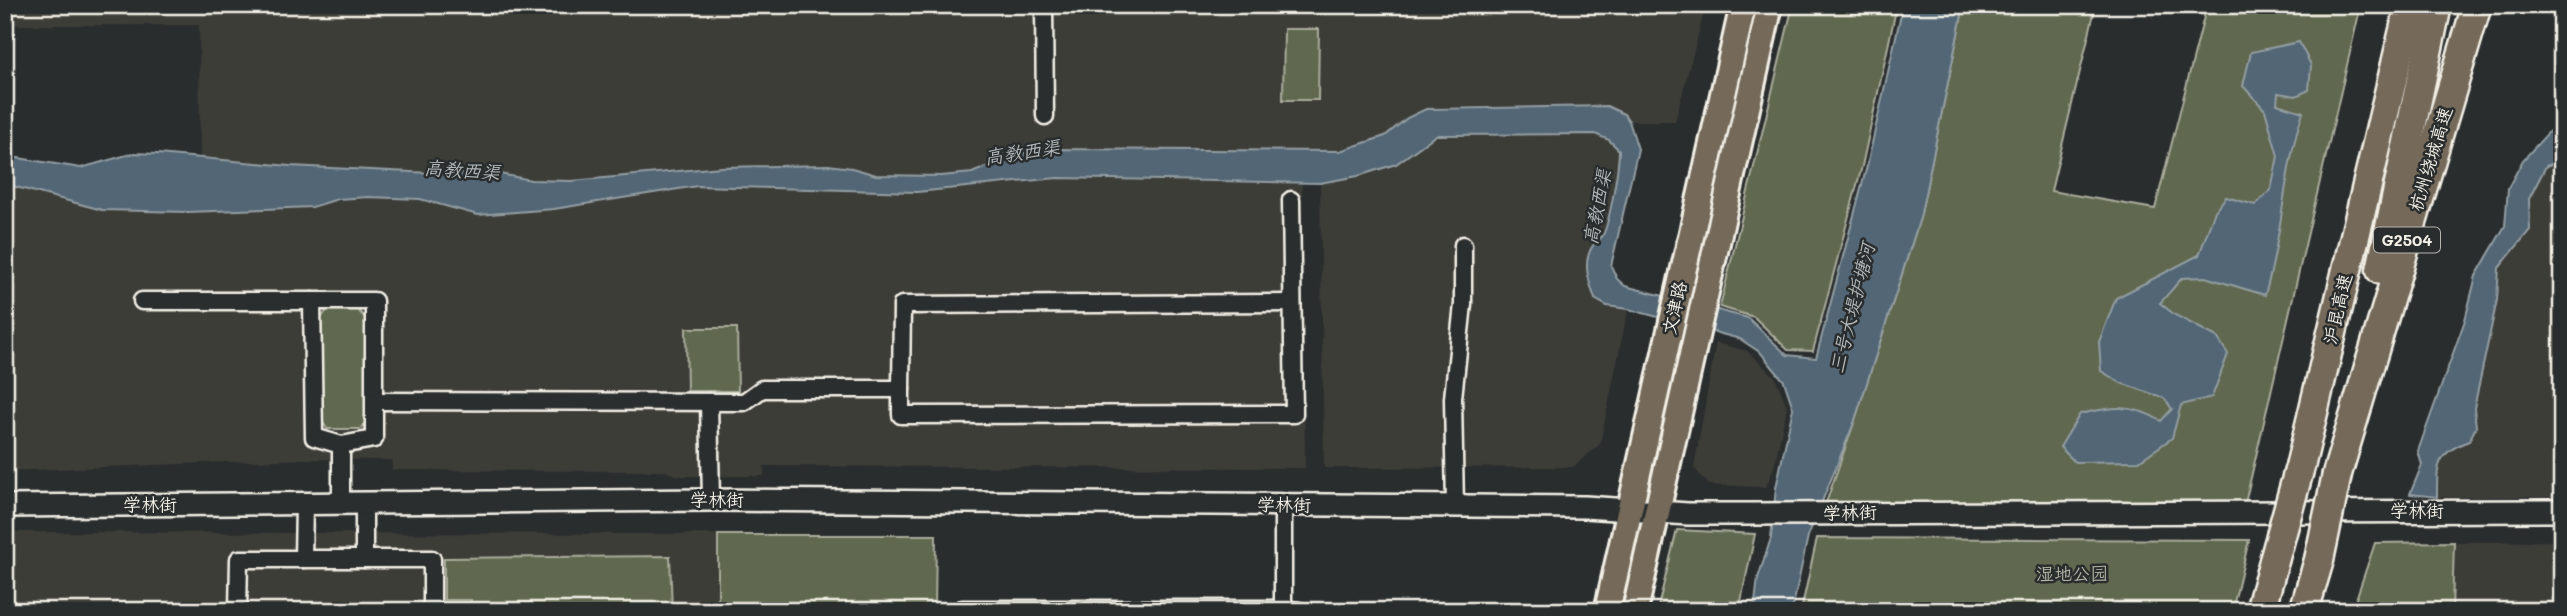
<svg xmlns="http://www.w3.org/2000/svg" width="2567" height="616" font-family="Mali,'LXGW WenKai TC',sans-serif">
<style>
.built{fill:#3e3d39}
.green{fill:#60684f;stroke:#aaac9c;stroke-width:2}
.water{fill:#526675;stroke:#939ea3;stroke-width:2}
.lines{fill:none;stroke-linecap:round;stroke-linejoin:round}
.minor-casing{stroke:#f4f1e8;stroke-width:21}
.secondary-casing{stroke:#f4f1e8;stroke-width:26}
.primary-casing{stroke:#f4f1e8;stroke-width:30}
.motorway-casing{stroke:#f4f1e8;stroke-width:33}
.minor{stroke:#2a2d2e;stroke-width:16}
.secondary{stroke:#2a2d2e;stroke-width:21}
.primary{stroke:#746a5a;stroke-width:24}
.motorway{stroke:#746a5a;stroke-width:28}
.motorway-bridge-casing{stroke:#f4f1e8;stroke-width:33;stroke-linecap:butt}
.motorway-bridge{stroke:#746a5a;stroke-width:28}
.labels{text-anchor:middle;stroke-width:5;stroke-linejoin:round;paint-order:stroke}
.shield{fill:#2a2d2e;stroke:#b7b6b0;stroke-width:2}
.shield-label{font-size:16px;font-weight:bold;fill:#f4f1e8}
.street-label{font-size:18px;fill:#f4f1e8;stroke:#2a2d2e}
.park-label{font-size:18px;fill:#b1b3a3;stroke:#2a2d2e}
.water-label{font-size:19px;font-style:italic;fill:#b3b9ba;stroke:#2a2d2e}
</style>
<rect width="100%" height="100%" fill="#2a2d2e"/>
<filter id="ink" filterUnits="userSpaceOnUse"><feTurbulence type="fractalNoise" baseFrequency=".0143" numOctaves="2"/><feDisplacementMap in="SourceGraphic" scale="14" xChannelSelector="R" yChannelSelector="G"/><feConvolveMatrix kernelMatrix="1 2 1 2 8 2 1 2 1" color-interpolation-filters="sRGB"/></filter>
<g filter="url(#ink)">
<g class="built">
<path d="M 11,5 L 1706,5 L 1675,121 L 1629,121 L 1624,114 L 1606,106 L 1442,107 L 1426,109 L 1407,118 L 1385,136 L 1340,151 L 1046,149 L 1018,154 L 972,173 L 941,176 L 876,175 L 852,168 L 721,167 L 572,181 L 531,180 L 500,174 L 431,173 L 290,166 L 200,158 L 199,25 L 11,25 Z"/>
<path d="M 1595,134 L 1609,140 L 1619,150 L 1619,164 L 1603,235 L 1593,245 L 1607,306 L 1628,309 L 1600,444 L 1573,467 L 1324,468 L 1320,183 L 1358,176 L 1396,164 L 1436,135 Z"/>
<path d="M 2562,160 L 2562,497 L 2437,497 L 2437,467 L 2441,458 L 2453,447 L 2469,441 L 2476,427 L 2474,409 L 2497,300 L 2499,268 L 2530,230 L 2529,199 L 2546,166 Z"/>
<path d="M 1057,178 L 1302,184 L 1305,468 L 764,466 L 764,476 L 678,476 L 666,471 L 392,470 L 392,460 L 303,459 L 5,471 L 5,184 L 102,210 L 312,207 L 338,199 L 368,197 L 420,199 L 478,215 L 554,209 L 697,186 L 917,192 Z"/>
<path d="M 1716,343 L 1747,351 L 1775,377 L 1787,406 L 1774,467 L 1766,487 L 1709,485 L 1694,468 Z"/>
<path d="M 13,532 L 936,535 L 935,611 L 5,611 L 5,541 Z"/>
<path d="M 2562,541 L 2562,611 L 2354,611 L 2375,543 Z"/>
</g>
<g class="green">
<path d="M 1793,5 L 1897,5 L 1862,166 L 1813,351 L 1788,350 L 1754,317 L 1720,307 Z"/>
<path d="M 1964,5 L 2096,5 L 2051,191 L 2155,209 L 2207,5 L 2361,5 L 2243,512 L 1822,514 L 1854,423 L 1920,218 Z"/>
<path d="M 1284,29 L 1319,29 L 1318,100 L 1283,100 Z"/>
<path d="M 329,307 L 355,307 L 365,318 L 367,419 L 361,429 L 327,429 L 321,419 L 320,320 Z"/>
<path d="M 686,328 L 737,328 L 738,391 L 687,391 Z"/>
<path d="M 1677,530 L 1755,534 L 1739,611 L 1657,611 Z"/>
<path d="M 718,535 L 936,535 L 935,611 L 718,611 Z"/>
<path d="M 1817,538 L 2249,540 L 2232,611 L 1801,611 Z"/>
<path d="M 2454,542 L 2452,611 L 2352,611 L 2375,543 Z"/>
<path d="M 670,556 L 672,611 L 471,611 L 471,600 L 444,600 L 444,558 Z"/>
</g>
<g class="water">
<path d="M 1903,5 L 1964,5 L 1920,218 L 1854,423 L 1808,536 L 1792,611 L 1754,611 L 1758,578 L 1771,538 L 1776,488 L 1793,408 L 1784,381 L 1761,353 L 1740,339 L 1628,309 L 1607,306 L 1595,299 C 1589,282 1582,263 1592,247 C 1595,242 1601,239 1603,235 C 1610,221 1619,165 1619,150 L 1609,140 L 1595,134 L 1436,135 L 1396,164 L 1358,176 L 1320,183 L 1057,178 L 917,192 L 697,186 L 554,209 L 478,215 L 420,199 L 368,197 L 338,199 L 312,207 L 188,212 L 102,210 L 5,184 L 5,156 L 81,168 L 134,153 L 158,154 L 290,166 L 431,173 L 500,174 L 531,180 L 572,181 L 721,167 L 828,165 L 852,168 L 876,175 L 941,176 L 972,173 L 1018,154 L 1046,149 L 1340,151 L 1385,136 L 1407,118 L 1426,109 L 1607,106 L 1624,114 L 1629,121 L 1638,149 L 1611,266 L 1617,279 L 1625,286 L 1748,318 L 1787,355 L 1816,358 L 1867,166 Z"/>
<path d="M 2299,42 L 2311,65 L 2309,90 L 2296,96 L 2278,93 L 2277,104 L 2303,112 C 2283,171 2283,235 2265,295 L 2205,277 L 2182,278 L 2160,303 L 2175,315 L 2217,337 L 2228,354 L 2212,397 L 2181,405 L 2172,438 L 2139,461 L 2075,462 L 2060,447 L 2080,414 C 2112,407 2132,403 2161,421 L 2172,409 L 2164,398 L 2121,383 L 2101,371 L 2099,342 L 2116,298 L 2199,255 L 2215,211 L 2226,197 L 2255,205 L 2271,190 L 2278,156 L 2265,110 L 2243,86 L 2251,52 Z"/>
<path d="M 2562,113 L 2562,160 L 2546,166 L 2529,199 L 2530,230 L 2499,268 L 2497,300 L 2474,408 L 2476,427 L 2469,441 C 2436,453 2437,465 2437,497 L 2410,494 L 2422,465 L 2418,451 L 2465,320 L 2476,276 L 2505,226 L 2508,188 L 2523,160 L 2556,124 Z"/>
</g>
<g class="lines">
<g class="minor-casing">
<g id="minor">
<path d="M 1044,5 L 1045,116"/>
<path d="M 142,301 L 374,301 L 374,439 L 341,445"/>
<path d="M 312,301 L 314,437 L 341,445 L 341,505"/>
<path d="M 901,389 L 902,305 L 1292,303"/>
<path d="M 375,401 L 744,402 L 762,389 L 901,389 L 901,415 L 1294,414 L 1291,200"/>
<path d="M 709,402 L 711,500"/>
<path d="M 364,504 L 364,559"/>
<path d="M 1283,505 L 1283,609 L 1299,611"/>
<path d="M 1455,507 L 1453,398 L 1463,304 L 1463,245"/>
<path d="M 303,559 L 304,505"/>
<path d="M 238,611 L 239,559 L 432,559 L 432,611"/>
<path d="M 962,611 L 962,609 L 1283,609"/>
</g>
</g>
<g class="secondary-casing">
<path id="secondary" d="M 5,506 L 711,500 L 1585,507 L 1688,514 L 1754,514 L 2562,511"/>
</g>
<g class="primary-casing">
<g id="primary">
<path d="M 1607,611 L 1743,5"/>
<path d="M 1635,611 L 1770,5"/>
</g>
</g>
<g class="motorway-casing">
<g id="motorway">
<path d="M 2381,270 L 2437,5"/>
<path d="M 2301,463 L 2410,5"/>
<path d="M 2337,474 L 2477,5"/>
<path d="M 2260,611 L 2274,561"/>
<path d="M 2304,611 L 2319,560"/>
</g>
</g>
<use href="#minor" class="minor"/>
<use href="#secondary" class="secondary"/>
<use href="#primary" class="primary"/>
<use href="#motorway" class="motorway"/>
<g class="motorway-bridge-casing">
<g id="motorway-bridge">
<path d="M 2319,560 L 2337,474"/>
<path d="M 2274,561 L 2301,463"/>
</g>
</g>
<use href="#motorway-bridge" class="motorway-bridge"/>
</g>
</g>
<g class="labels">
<rect class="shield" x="2374" y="227.5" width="66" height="25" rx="5"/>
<g class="shield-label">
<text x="2407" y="246">G2504</text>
</g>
<g class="street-label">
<text transform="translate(2431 159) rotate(-73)" y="6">杭州绕城高速</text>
<text transform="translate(1675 308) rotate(-77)" y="6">文津路</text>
<text transform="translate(2338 309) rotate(-77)" y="6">沪昆高速</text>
<text x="717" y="506">学林街</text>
<text x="150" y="511">学林街</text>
<text transform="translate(1284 505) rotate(1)" y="6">学林街</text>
<text x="2417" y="517">学林街</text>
<text transform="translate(1850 513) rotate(-1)" y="6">学林街</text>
</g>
<g class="park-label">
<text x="2072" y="580">湿地公园</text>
</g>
<g class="water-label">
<text transform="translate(1022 152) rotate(-8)" y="7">高教西渠</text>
<text transform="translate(462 170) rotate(4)" y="7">高教西渠</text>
<text transform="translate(1597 207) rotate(-79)" y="7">高教西渠</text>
<text transform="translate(1852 308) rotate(-76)" y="7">三号大堤护塘河</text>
</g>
</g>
<rect width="2567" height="616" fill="none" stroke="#2a2d2e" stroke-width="28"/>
<rect x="14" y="14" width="2539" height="588" fill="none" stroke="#f4f1e8" stroke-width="2.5" filter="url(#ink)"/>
</svg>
